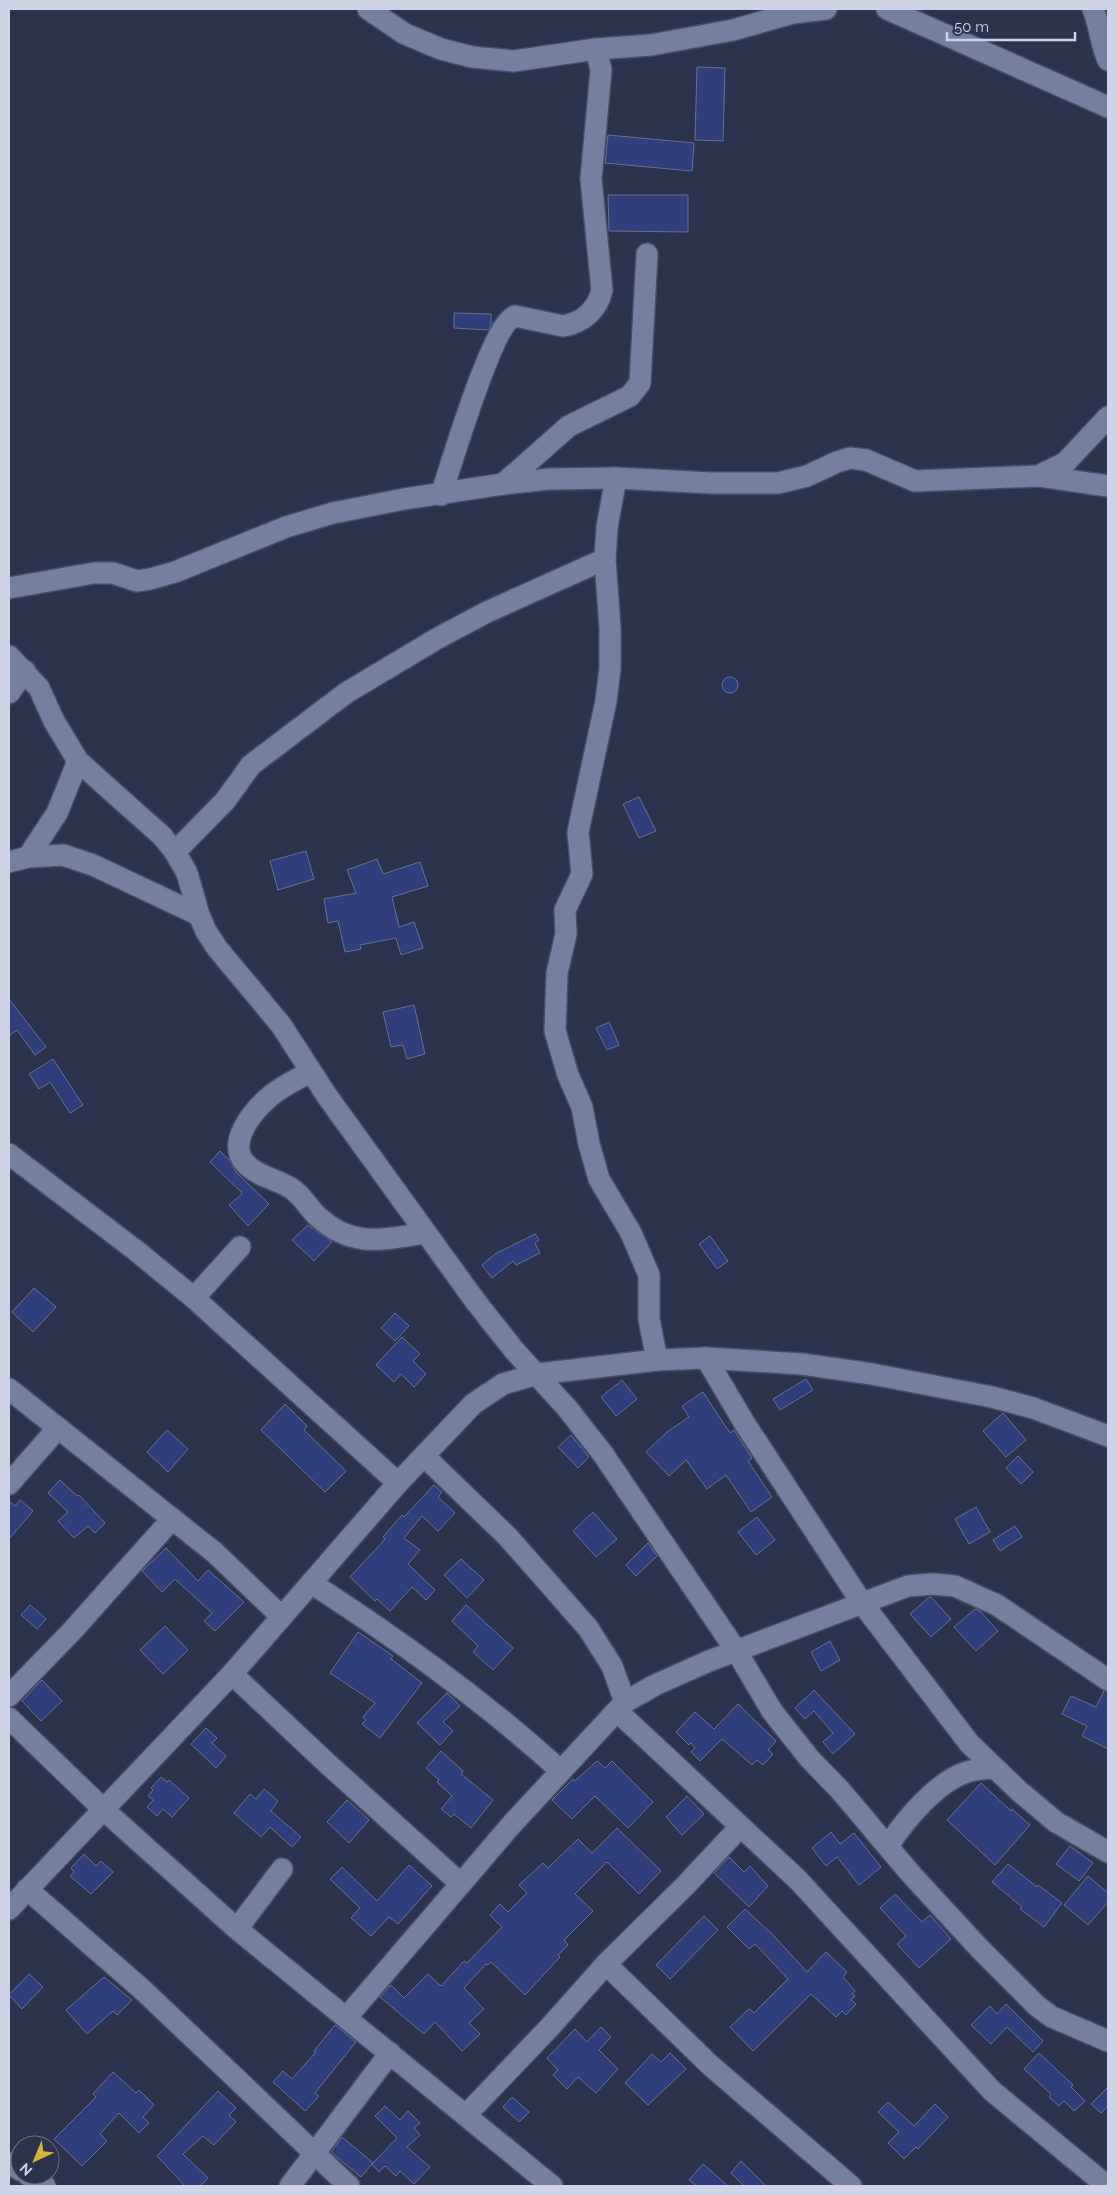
<svg xmlns="http://www.w3.org/2000/svg" width="1117" height="2195" font-family="Raleway,sans-serif">
<style>
.building{fill:#2f3f7e;stroke:#67718f}
.lines{fill:none;stroke-linecap:round;stroke-linejoin:round}
.minor-casing{stroke:#474e65;stroke-width:24}
.minor{stroke:#757f9e;stroke-width:21}
</style>
<rect width="100%" height="100%" fill="#2b334d"/>
<g class="building">
<path d="M 697,67 L 725,68 L 723,141 L 695,140 Z"/>
<path d="M 608,135 L 694,143 L 692,171 L 605,163 Z"/>
<path d="M 608,195 L 688,195 L 688,232 L 609,231 Z"/>
<path d="M 454,313 L 491,314 L 491,325 L 489,330 L 454,328 Z"/>
<circle cx="730" cy="685" r="8"/>
<path d="M 639,797 L 656,831 L 639,838 L 623,804 Z"/>
<path d="M 306,851 L 314,879 L 278,890 L 270,861 Z"/>
<path d="M 377,859 L 383,874 L 420,862 L 428,886 L 392,897 L 399,927 L 414,922 L 423,948 L 401,955 L 396,938 L 360,945 L 361,949 L 345,952 L 338,921 L 328,923 L 324,899 L 356,893 L 347,870 Z"/>
<path d="M 9,999 L 46,1047 L 35,1055 L 17,1030 L 9,1036 Z"/>
<path d="M 414,1005 L 425,1054 L 407,1059 L 403,1045 L 391,1047 L 383,1012 Z"/>
<path d="M 609,1022 L 619,1045 L 607,1050 L 596,1028 Z"/>
<path d="M 53,1059 L 83,1105 L 70,1113 L 50,1082 L 39,1089 L 29,1074 Z"/>
<path d="M 220,1151 L 229,1160 L 236,1172 L 269,1204 L 248,1226 L 229,1205 L 242,1194 L 241,1192 L 210,1162 Z"/>
<path d="M 308,1225 L 332,1242 L 314,1261 L 292,1240 Z"/>
<path d="M 535,1234 L 539,1240 L 535,1243 L 540,1253 L 516,1265 L 513,1261 L 492,1278 L 482,1265 L 495,1254 Z"/>
<path d="M 710,1236 L 728,1261 L 717,1269 L 699,1244 Z"/>
<path d="M 34,1288 L 56,1307 L 33,1332 L 12,1312 Z"/>
<path d="M 395,1313 L 409,1326 L 395,1341 L 381,1328 Z"/>
<path d="M 402,1337 L 420,1354 L 413,1361 L 426,1374 L 414,1387 L 401,1374 L 394,1382 L 376,1365 Z"/>
<path d="M 806,1379 L 813,1390 L 780,1410 L 773,1399 Z"/>
<path d="M 622,1380 L 637,1399 L 616,1416 L 601,1397 Z"/>
<path d="M 703,1392 L 730,1433 L 734,1430 L 752,1458 L 748,1461 L 772,1497 L 751,1512 L 726,1475 L 707,1489 L 686,1460 L 669,1476 L 646,1452 L 667,1432 L 689,1417 L 682,1406 Z"/>
<path d="M 285,1404 L 307,1426 L 304,1430 L 346,1471 L 325,1492 L 261,1430 Z"/>
<path d="M 1003,1413 L 1026,1440 L 1006,1457 L 983,1431 Z"/>
<path d="M 167,1430 L 188,1449 L 168,1472 L 147,1452 Z"/>
<path d="M 571,1435 L 589,1457 L 578,1468 L 558,1447 Z"/>
<path d="M 1018,1456 L 1033,1472 L 1021,1484 L 1006,1468 Z"/>
<path d="M 60,1480 L 77,1496 L 79,1495 L 105,1523 L 95,1533 L 88,1526 L 74,1538 L 58,1521 L 68,1512 L 48,1493 Z"/>
<path d="M 434,1485 L 442,1492 L 438,1497 L 455,1513 L 438,1531 L 422,1516 L 404,1538 L 420,1550 L 408,1564 L 435,1590 L 426,1600 L 412,1587 L 390,1611 L 377,1599 L 375,1601 L 350,1577 L 385,1539 L 383,1537 L 402,1515 L 404,1517 Z"/>
<path d="M 20,1500 L 33,1511 L 9,1539 L 9,1501 L 15,1506 Z"/>
<path d="M 976,1507 L 990,1532 L 969,1544 L 955,1519 Z"/>
<path d="M 593,1512 L 617,1539 L 596,1557 L 573,1531 Z"/>
<path d="M 757,1517 L 775,1540 L 756,1555 L 738,1532 Z"/>
<path d="M 1015,1526 L 1022,1537 L 1000,1551 L 993,1540 Z"/>
<path d="M 648,1543 L 657,1556 L 636,1576 L 626,1565 Z"/>
<path d="M 166,1548 L 198,1581 L 208,1570 L 244,1602 L 215,1631 L 204,1621 L 212,1613 L 175,1579 L 162,1592 L 142,1571 Z"/>
<path d="M 461,1559 L 484,1580 L 467,1598 L 444,1575 Z"/>
<path d="M 929,1597 L 931,1597 L 951,1619 L 931,1637 L 910,1614 Z"/>
<path d="M 30,1605 L 46,1619 L 37,1629 L 21,1615 Z"/>
<path d="M 466,1605 L 513,1648 L 493,1670 L 473,1652 L 478,1646 L 452,1621 Z"/>
<path d="M 975,1609 L 980,1611 L 998,1631 L 976,1651 L 954,1627 Z"/>
<path d="M 165,1626 L 188,1650 L 163,1674 L 140,1650 Z"/>
<path d="M 358,1632 L 393,1656 L 391,1659 L 422,1683 L 380,1738 L 362,1724 L 366,1720 L 363,1717 L 375,1703 L 330,1673 Z"/>
<path d="M 830,1641 L 840,1660 L 821,1671 L 811,1652 Z"/>
<path d="M 42,1680 L 62,1701 L 41,1721 L 22,1701 Z"/>
<path d="M 814,1690 L 855,1734 L 833,1754 L 823,1742 L 833,1733 L 814,1711 L 805,1719 L 795,1708 Z"/>
<path d="M 1104,1691 L 1108,1692 L 1108,1749 L 1082,1736 L 1087,1726 L 1062,1714 L 1071,1696 L 1096,1707 Z"/>
<path d="M 447,1693 L 460,1706 L 443,1722 L 453,1731 L 440,1745 L 417,1723 Z"/>
<path d="M 738,1704 L 776,1741 L 768,1750 L 773,1754 L 763,1765 L 757,1760 L 752,1765 L 722,1739 L 700,1761 L 691,1752 L 695,1748 L 691,1743 L 689,1745 L 676,1732 L 695,1712 L 714,1729 Z"/>
<path d="M 206,1728 L 217,1738 L 212,1743 L 226,1756 L 216,1768 L 191,1744 Z"/>
<path d="M 441,1751 L 463,1771 L 461,1774 L 493,1800 L 471,1828 L 454,1814 L 451,1817 L 441,1809 L 452,1796 L 437,1782 L 439,1780 L 426,1768 Z"/>
<path d="M 597,1761 L 605,1768 L 612,1761 L 653,1802 L 628,1828 L 595,1796 L 572,1819 L 552,1800 L 573,1779 L 575,1781 Z"/>
<path d="M 161,1777 L 167,1782 L 169,1780 L 189,1798 L 172,1817 L 163,1809 L 157,1816 L 147,1807 L 153,1800 L 148,1796 L 153,1790 L 151,1788 Z"/>
<path d="M 981,1783 L 1011,1811 L 1012,1809 L 1030,1825 L 995,1865 L 947,1820 Z"/>
<path d="M 264,1789 L 278,1801 L 271,1811 L 301,1837 L 292,1847 L 270,1827 L 261,1837 L 234,1813 L 250,1794 L 256,1799 Z"/>
<path d="M 687,1796 L 704,1814 L 682,1835 L 666,1817 Z"/>
<path d="M 347,1800 L 369,1820 L 349,1843 L 327,1822 Z"/>
<path d="M 617,1828 L 661,1871 L 639,1894 L 607,1862 L 575,1894 L 593,1911 L 564,1940 L 568,1945 L 558,1955 L 560,1957 L 525,1995 L 491,1962 L 488,1965 L 486,1964 L 464,1988 L 484,2009 L 469,2023 L 480,2034 L 462,2051 L 435,2022 L 424,2034 L 380,1997 L 391,1985 L 404,1998 L 428,1974 L 441,1986 L 464,1961 L 467,1963 L 502,1927 L 490,1915 L 500,1904 L 508,1912 L 527,1893 L 519,1885 L 543,1863 L 548,1868 L 578,1839 L 592,1853 Z"/>
<path d="M 831,1832 L 840,1844 L 854,1833 L 881,1867 L 859,1885 L 837,1857 L 826,1866 L 812,1848 Z"/>
<path d="M 1070,1846 L 1093,1863 L 1079,1881 L 1056,1864 Z"/>
<path d="M 84,1854 L 96,1866 L 101,1861 L 113,1872 L 91,1894 L 70,1876 L 74,1872 L 71,1868 Z"/>
<path d="M 729,1857 L 744,1872 L 750,1866 L 768,1886 L 749,1907 L 714,1873 Z"/>
<path d="M 1008,1864 L 1037,1887 L 1038,1885 L 1062,1903 L 1044,1927 L 1020,1909 L 1022,1907 L 992,1882 Z"/>
<path d="M 409,1865 L 432,1886 L 398,1924 L 389,1917 L 371,1936 L 351,1918 L 360,1908 L 330,1879 L 342,1867 L 377,1901 Z"/>
<path d="M 1088,1876 L 1108,1893 L 1108,1902 L 1088,1925 L 1064,1905 Z"/>
<path d="M 895,1894 L 922,1922 L 930,1915 L 951,1939 L 919,1968 L 897,1944 L 906,1936 L 880,1908 Z"/>
<path d="M 745,1909 L 773,1935 L 807,1972 L 826,1952 L 847,1972 L 843,1977 L 855,1991 L 852,1994 L 855,1996 L 851,2000 L 856,2004 L 846,2015 L 842,2011 L 836,2017 L 811,1994 L 753,2051 L 730,2027 L 749,2009 L 754,2013 L 788,1979 L 755,1944 L 749,1949 L 727,1927 Z"/>
<path d="M 704,1916 L 718,1930 L 670,1979 L 656,1965 Z"/>
<path d="M 29,1974 L 43,1987 L 22,2009 L 9,1995 Z"/>
<path d="M 104,1977 L 132,2000 L 117,2015 L 113,2011 L 87,2034 L 66,2010 Z"/>
<path d="M 1006,2004 L 1043,2041 L 1033,2052 L 1007,2027 L 991,2044 L 971,2025 L 990,2006 L 997,2014 Z"/>
<path d="M 335,2025 L 356,2042 L 315,2093 L 319,2096 L 305,2111 L 273,2082 L 283,2071 L 292,2079 L 316,2052 L 314,2051 Z"/>
<path d="M 601,2027 L 611,2037 L 599,2050 L 618,2069 L 596,2093 L 578,2077 L 567,2089 L 553,2075 L 558,2070 L 547,2058 L 575,2029 L 587,2042 Z"/>
<path d="M 670,2053 L 686,2069 L 648,2105 L 625,2083 L 652,2054 L 661,2062 Z"/>
<path d="M 1039,2053 L 1073,2085 L 1071,2087 L 1085,2101 L 1074,2111 L 1064,2101 L 1059,2106 L 1049,2097 L 1051,2094 L 1024,2069 Z"/>
<path d="M 113,2072 L 136,2093 L 139,2090 L 154,2105 L 143,2117 L 149,2123 L 139,2133 L 119,2113 L 100,2134 L 107,2141 L 82,2166 L 54,2139 L 96,2097 L 93,2094 Z"/>
<path d="M 1108,2087 L 1108,2106 L 1101,2113 L 1091,2104 Z"/>
<path d="M 218,2091 L 236,2108 L 229,2115 L 236,2122 L 214,2145 L 203,2136 L 183,2154 L 208,2178 L 200,2186 L 185,2186 L 157,2156 Z"/>
<path d="M 512,2097 L 529,2112 L 519,2122 L 503,2107 Z"/>
<path d="M 888,2102 L 914,2126 L 935,2104 L 948,2117 L 918,2149 L 916,2147 L 904,2159 L 888,2143 L 899,2132 L 878,2112 Z"/>
<path d="M 385,2106 L 400,2120 L 408,2111 L 420,2123 L 414,2128 L 420,2135 L 407,2147 L 430,2167 L 414,2184 L 400,2171 L 396,2176 L 385,2166 L 379,2172 L 372,2164 L 397,2138 L 375,2116 Z"/>
<path d="M 342,2137 L 373,2163 L 361,2177 L 331,2152 Z"/>
<path d="M 741,2161 L 766,2186 L 744,2186 L 731,2173 Z"/>
<path d="M 703,2164 L 728,2186 L 697,2186 L 689,2180 Z"/>
</g>
<g class="lines">
<g class="minor-casing">
<g id="minor">
<path d="M 368,9 L 405,34 L 441,49 L 472,57 L 514,61 L 596,49 L 651,45 L 733,30 L 793,13 L 826,9"/>
<path d="M 887,9 L 1108,107"/>
<path d="M 1093,9 C 1100,26 1100,43 1108,60"/>
<path d="M 1039,476 L 1108,486"/>
<path d="M 616,478 L 607,527 L 605,559 L 610,628 L 610,669 L 606,701 L 578,832 L 582,874 L 565,910 L 566,934 L 557,973 L 555,1031 L 568,1075 L 582,1107 L 589,1144 L 599,1179 L 631,1233 L 649,1275 L 649,1319 L 657,1360"/>
<path d="M 503,484 L 569,426 L 630,396 L 640,383 L 647,254"/>
<path d="M 441,495 C 451,466 492,324 515,316 L 563,326 C 583,323 598,309 602,290 L 591,179 L 601,70 L 596,49"/>
<path d="M 9,588 L 94,573 L 113,573 L 137,581 L 150,579 L 175,572 L 286,527 L 333,513 L 404,499 L 503,484 L 549,479 L 616,478 L 711,483 L 778,483 L 807,476 L 837,462 L 850,458 L 866,460 L 915,481 L 1038,476 L 1065,463 L 1108,417"/>
<path d="M 9,656 L 39,688 L 54,721 L 78,761 L 162,836 L 175,852 L 187,873 L 199,915 L 206,931 L 217,948 L 281,1025 L 327,1096 L 476,1302 L 514,1350 L 567,1408 L 603,1454 L 737,1652 L 772,1711 L 809,1758 L 840,1790 L 910,1873 L 980,1949 L 1037,2006 L 1052,2017 L 1108,2041"/>
<path d="M 9,693 L 25,671"/>
<path d="M 175,852 L 225,801 L 251,765 L 346,693 L 438,638 L 487,612 L 605,559"/>
<path d="M 28,857 L 57,813 L 78,761"/>
<path d="M 9,862 L 28,857 L 63,855 L 93,865 L 199,915"/>
<path d="M 310,1072 C 296,1080 280,1087 268,1098 C 252,1112 227,1143 245,1163 C 258,1177 277,1179 292,1189 C 303,1196 308,1208 318,1217 C 354,1249 383,1239 426,1233"/>
<path d="M 9,1154 L 134,1249 L 194,1298 L 398,1483"/>
<path d="M 194,1298 L 240,1247"/>
<path d="M 706,1358 L 745,1424 L 862,1603 L 969,1743 L 1020,1792 L 1056,1822 L 1108,1852"/>
<path d="M 9,1389 L 214,1552 L 282,1617"/>
<path d="M 424,1456 L 507,1536 L 588,1628 L 612,1666 L 625,1702"/>
<path d="M 9,1484 L 58,1428"/>
<path d="M 311,1583 C 398,1639 484,1701 561,1771"/>
<path d="M 232,1674 L 330,1766 L 461,1884"/>
<path d="M 9,1696 L 72,1631 L 172,1519"/>
<path d="M 617,1711 L 798,1880 L 992,2091 L 1107,2186"/>
<path d="M 9,1718 L 104,1810 L 237,1929 L 552,2186"/>
<path d="M 888,1846 C 905,1820 936,1782 967,1772 C 975,1769 985,1769 994,1768"/>
<path d="M 27,1889 L 145,1992 L 349,2186"/>
<path d="M 9,1909 L 232,1674 L 398,1483 L 473,1404 L 503,1384 L 538,1374 L 657,1360 L 706,1358 L 802,1364 L 872,1374 L 992,1397 L 1033,1408 L 1108,1436"/>
<path d="M 237,1929 L 282,1869"/>
<path d="M 606,1964 L 711,2066 L 851,2186"/>
<path d="M 346,2018 L 512,1824 L 625,1702 L 655,1685 L 709,1661 L 884,1595 L 908,1586 L 933,1584 L 955,1586 L 997,1605 L 1108,1680"/>
<path d="M 466,2115 L 549,2028 L 606,1964 L 685,1886 L 740,1827"/>
<path d="M 9,2163 L 20,2170"/>
<path d="M 28,2175 L 45,2186"/>
<path d="M 290,2186 L 390,2053"/>
</g>
</g>
<use href="#minor" class="minor"/>
</g>
<rect width="1117" height="2195" fill="none" stroke="#ced4e5" stroke-width="20"/>
<g transform="translate(35 2160) rotate(224)"><circle r="24" fill="#2b334d" stroke="#6c738a"/>
<path d="M0-4L9 19L0 12L-9 19Z" fill="#dbb233"/>
<text y="-8" font-size="14" font-weight="bold" text-anchor="middle" fill="#ced4e5">N</text>
</g>
<path d="M947 32v8h128v-8" fill="none" stroke="#ced4e5" stroke-width="2.5"/>
<text x="954" y="32" font-size="15" fill="#ced4e5" stroke="#2b334d" stroke-width="4" paint-order="stroke">50 m</text>
</svg>
